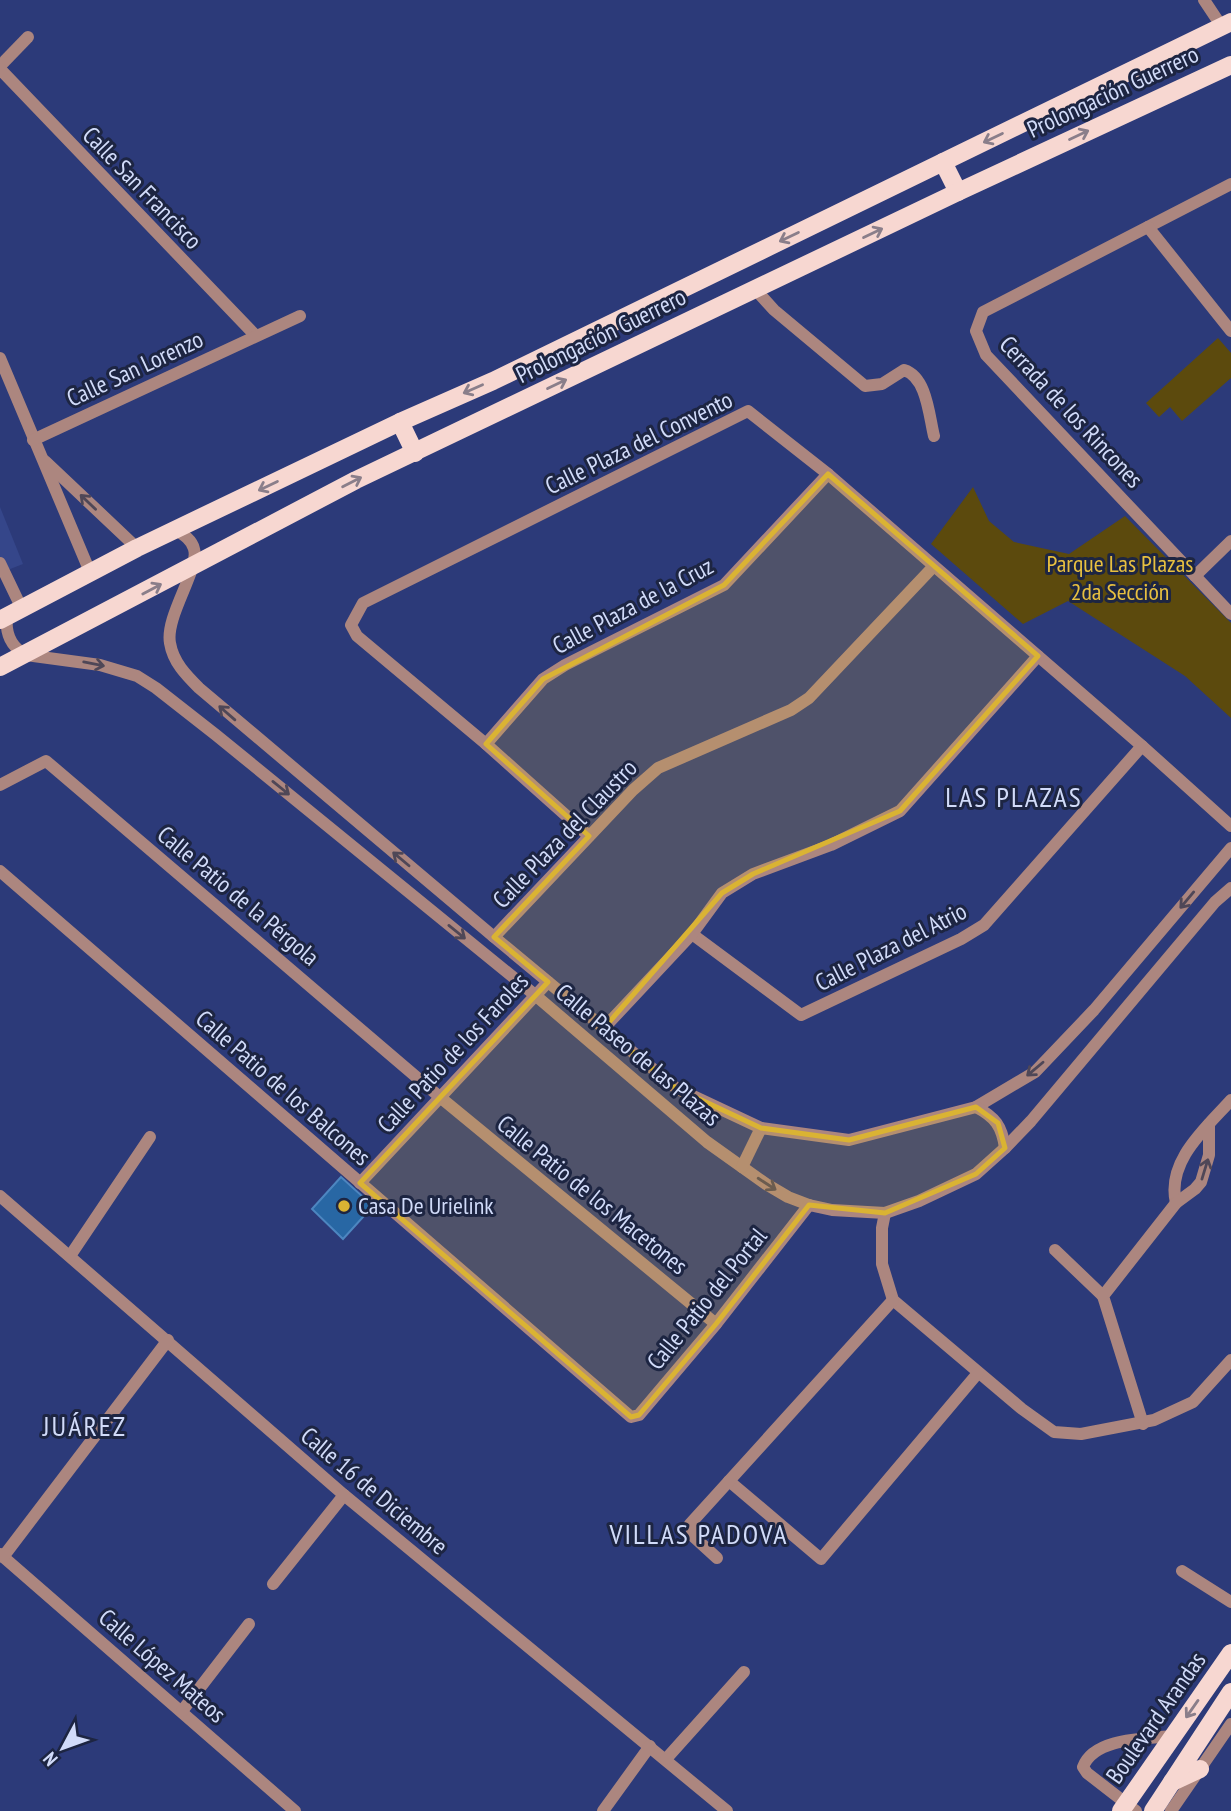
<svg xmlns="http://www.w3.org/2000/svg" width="1231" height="1811" font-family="'PT Sans Narrow',sans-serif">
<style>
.built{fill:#35468a}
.green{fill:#5c4a0d}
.building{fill:#2867a4;stroke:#4d86c0;stroke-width:2}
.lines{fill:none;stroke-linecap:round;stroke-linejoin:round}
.minor{stroke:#ac867f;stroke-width:12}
.major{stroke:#f7d7d1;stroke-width:18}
.oneway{stroke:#8a7e8a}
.oneway2{stroke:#4f4757}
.marked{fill:#dab333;fill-opacity:0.2;stroke:#dab333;stroke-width:5;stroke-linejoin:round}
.poi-dot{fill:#dab333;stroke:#1d2542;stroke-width:2.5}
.labels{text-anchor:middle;stroke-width:6;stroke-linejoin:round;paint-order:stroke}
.street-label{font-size:24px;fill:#d1dbf9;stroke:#1d2542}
.park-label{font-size:24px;fill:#e8c040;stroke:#1d2542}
.poi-label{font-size:24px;fill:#d1dbf9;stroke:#1d2542;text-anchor:start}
.quarter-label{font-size:28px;letter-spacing:2px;fill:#d1dbf9;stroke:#1d2542}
</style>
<rect width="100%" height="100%" fill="#2c3a79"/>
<path class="built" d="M 0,507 L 23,564 L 0,573 Z"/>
<g class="green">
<path d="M 1218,338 L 1231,353 L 1231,378 L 1182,421 L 1170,407 L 1159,417 L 1146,403 Z"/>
<path d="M 973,487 L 989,521 L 1014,542 L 1069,554 L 1125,516 L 1231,623 L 1231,718 L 1185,676 L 1068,601 L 1023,624 L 931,544 Z"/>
</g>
<path class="building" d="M 341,1177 L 373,1206 L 343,1239 L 312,1209 Z"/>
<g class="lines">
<g class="minor">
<path d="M 1204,0 L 1222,27"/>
<path d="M 0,66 L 28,37"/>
<path d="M 0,69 L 255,335"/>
<path d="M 1231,184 L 983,312 L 976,331 L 986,355 L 1231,614"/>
<path d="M 1148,227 L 1231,331"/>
<path d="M 755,289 L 774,310 L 865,386 L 882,384 L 904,370 C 927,377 929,416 934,436"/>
<path d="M 0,358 L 90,572"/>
<path d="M 33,440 L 300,316"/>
<path d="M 45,461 L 137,548"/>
<path d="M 176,530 C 184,535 192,540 194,549 C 200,569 165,616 170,643 C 173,662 186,675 199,688 L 494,937 L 676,1088 L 761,1128 L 849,1140 L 976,1107 L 1035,1072 L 1094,1010 L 1231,848"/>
<path d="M 0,563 L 22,609"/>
<path d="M 1195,576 L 1231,541"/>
<path d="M 7,616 C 5,633 11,647 26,655 L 100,665 L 137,676 L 156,688 L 216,735 L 535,995 L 707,1142 L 766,1184 L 788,1197 L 809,1205 L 832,1210 L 885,1213 L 919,1201 L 976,1174 L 1005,1148 L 1031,1121 L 1215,902 L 1231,888"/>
<path d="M 486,744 L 543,679 L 565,665 L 724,585 L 828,474"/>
<path d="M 0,785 L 46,761 L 441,1098 L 716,1324"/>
<path d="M 589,836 L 486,744 L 357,636 L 351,625 L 363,603 L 748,411 L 828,474 L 1142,746 L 1231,826"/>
<path d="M 0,871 L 631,1417 L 639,1415 L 716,1324 L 809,1205"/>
<path d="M 692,934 L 801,1015 L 961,939 L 984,925 L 1142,746"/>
<path d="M 494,937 L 633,790 L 658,768 L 791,710 L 809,698 L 933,567"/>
<path d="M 604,1028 L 692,934 L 722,893 L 753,874 L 831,845 L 900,811 L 1038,656"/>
<path d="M 976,1107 C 995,1117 1002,1126 1005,1148"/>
<path d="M 742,1167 L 761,1128"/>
<path d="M 360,1183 L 548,982"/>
<path d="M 0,1196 L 344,1495 L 727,1811"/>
<path d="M 1176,1203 C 1166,1161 1206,1128 1231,1100"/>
<path d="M 885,1213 L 882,1228 L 882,1264 L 893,1300 L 1022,1409 L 1054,1432 L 1081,1434 L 1154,1420 L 1193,1402 L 1231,1360"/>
<path d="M 1055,1250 L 1103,1296"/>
<path d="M 70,1256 L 150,1137"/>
<path d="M 1143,1424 L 1103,1296 L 1176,1203 L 1195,1189 L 1201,1182 L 1209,1155 L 1209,1124"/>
<path d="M 729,1481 L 821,1559 L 978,1373"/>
<path d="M 0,1554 L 295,1811"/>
<path d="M 3,1557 L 168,1340"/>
<path d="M 717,1558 L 694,1537 L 690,1524 L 893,1300"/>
<path d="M 1182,1571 L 1231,1602"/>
<path d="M 273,1584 L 344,1495"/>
<path d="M 182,1711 L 249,1624"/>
<path d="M 666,1759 L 744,1672"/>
<path d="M 603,1811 L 650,1746"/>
<path d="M 1136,1811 L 1087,1773 L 1083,1767 C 1094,1737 1147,1739 1173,1736"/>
<path d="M 1171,1811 L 1231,1724"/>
</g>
<g class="major">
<path d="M 943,162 L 958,192"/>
<path d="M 400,422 L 415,453"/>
<path d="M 0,620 L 137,548 L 400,422 L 493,381 L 1231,22"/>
<path d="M 0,667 L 356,480 L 958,192 L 1231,65"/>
<path d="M 1172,1782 L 1200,1769"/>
<path d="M 1121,1811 L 1231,1653"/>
<path d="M 1153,1811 L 1231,1692"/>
</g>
</g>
<defs><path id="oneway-shaft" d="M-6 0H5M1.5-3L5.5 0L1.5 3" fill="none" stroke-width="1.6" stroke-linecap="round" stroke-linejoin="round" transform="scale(1.75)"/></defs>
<g class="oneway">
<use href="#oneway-shaft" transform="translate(1079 135) rotate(-25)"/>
<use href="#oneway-shaft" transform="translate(993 138) rotate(154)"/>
<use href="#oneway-shaft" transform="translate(873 233) rotate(-26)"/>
<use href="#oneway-shaft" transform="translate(789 237) rotate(154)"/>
<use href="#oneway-shaft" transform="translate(557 384) rotate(-26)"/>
<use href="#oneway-shaft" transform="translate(473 389) rotate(156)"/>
<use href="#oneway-shaft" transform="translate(352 482) rotate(-27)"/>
<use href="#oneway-shaft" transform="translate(268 486) rotate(154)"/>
<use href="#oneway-shaft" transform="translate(152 589) rotate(-28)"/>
<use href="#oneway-shaft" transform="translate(1192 1709) rotate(125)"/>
</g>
<g class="oneway2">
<use href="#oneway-shaft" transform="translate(88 502) rotate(-136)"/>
<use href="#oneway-shaft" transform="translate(94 664) rotate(11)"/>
<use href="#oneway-shaft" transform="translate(227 713) rotate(-139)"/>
<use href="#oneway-shaft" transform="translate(281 788) rotate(39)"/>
<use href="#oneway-shaft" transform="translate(401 859) rotate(-140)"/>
<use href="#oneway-shaft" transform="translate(1187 900) rotate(130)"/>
<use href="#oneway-shaft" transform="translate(457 932) rotate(39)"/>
<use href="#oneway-shaft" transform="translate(1035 1069) rotate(140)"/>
<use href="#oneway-shaft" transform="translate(1205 1169) rotate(-73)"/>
<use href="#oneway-shaft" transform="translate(767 1184) rotate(33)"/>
</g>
<path class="marked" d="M 828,474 L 1038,656 L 900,811 L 753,874 L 722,893 L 604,1028 L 676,1088 L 761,1128 L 849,1140 L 976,1107 L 998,1123 L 1005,1148 L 976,1174 L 885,1213 L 809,1205 L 716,1324 L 639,1415 L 631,1417 L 360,1183 L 548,982 L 494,937 L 589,836 L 486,744 L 543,679 L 724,585 Z"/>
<circle class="poi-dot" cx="344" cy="1206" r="7"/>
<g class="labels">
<g class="street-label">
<text transform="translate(1113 92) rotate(-25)" y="8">Prolongación Guerrero</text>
<text transform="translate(142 188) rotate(46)" y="8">Calle San Francisco</text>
<text transform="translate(601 336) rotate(-26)" y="8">Prolongación Guerrero</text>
<text transform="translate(135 369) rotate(-25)" y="8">Calle San Lorenzo</text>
<text transform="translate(1071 412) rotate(47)" y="8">Cerrada de los Rincones</text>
<text transform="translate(639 443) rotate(-26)" y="8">Calle Plaza del Convento</text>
<text transform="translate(633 606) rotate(-28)" y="8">Calle Plaza de la Cruz</text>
<text transform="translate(565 834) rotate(-46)" y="8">Calle Plaza del Claustro</text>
<text transform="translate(238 896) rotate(40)" y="8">Calle Patio de la Pérgola</text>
<text transform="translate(891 947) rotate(-27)" y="8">Calle Plaza del Atrio</text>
<text transform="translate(453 1053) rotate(-47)" y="8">Calle Patio de los Faroles</text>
<text transform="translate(638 1055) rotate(40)" y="8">Calle Paseo de las Plazas</text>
<text transform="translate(283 1088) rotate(41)" y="8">Calle Patio de los Balcones</text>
<text transform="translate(592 1195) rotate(39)" y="8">Calle Patio de los Macetones</text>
<text transform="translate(707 1299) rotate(-51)" y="8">Calle Patio del Portal</text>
<text transform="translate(374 1491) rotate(40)" y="8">Calle 16 de Diciembre</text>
<text transform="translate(162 1666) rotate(41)" y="8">Calle López Mateos</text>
<text transform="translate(1156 1718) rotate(-55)" y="8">Boulevard Arandas</text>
</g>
<g class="park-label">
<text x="1120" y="572">Parque Las Plazas<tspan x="1120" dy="28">2da Sección</tspan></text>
</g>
<g class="poi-label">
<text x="358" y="1214">Casa De Urielink</text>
</g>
<g class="quarter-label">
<text x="1014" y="807">LAS PLAZAS</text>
<text x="85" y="1436">JUÁREZ</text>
<text x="699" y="1544">VILLAS PADOVA</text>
</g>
</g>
<g transform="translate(63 1748) rotate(229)" stroke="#1d2542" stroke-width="5" paint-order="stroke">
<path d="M0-5L12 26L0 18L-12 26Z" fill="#d1dbf9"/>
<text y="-10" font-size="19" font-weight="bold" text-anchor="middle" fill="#d1dbf9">N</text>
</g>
</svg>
